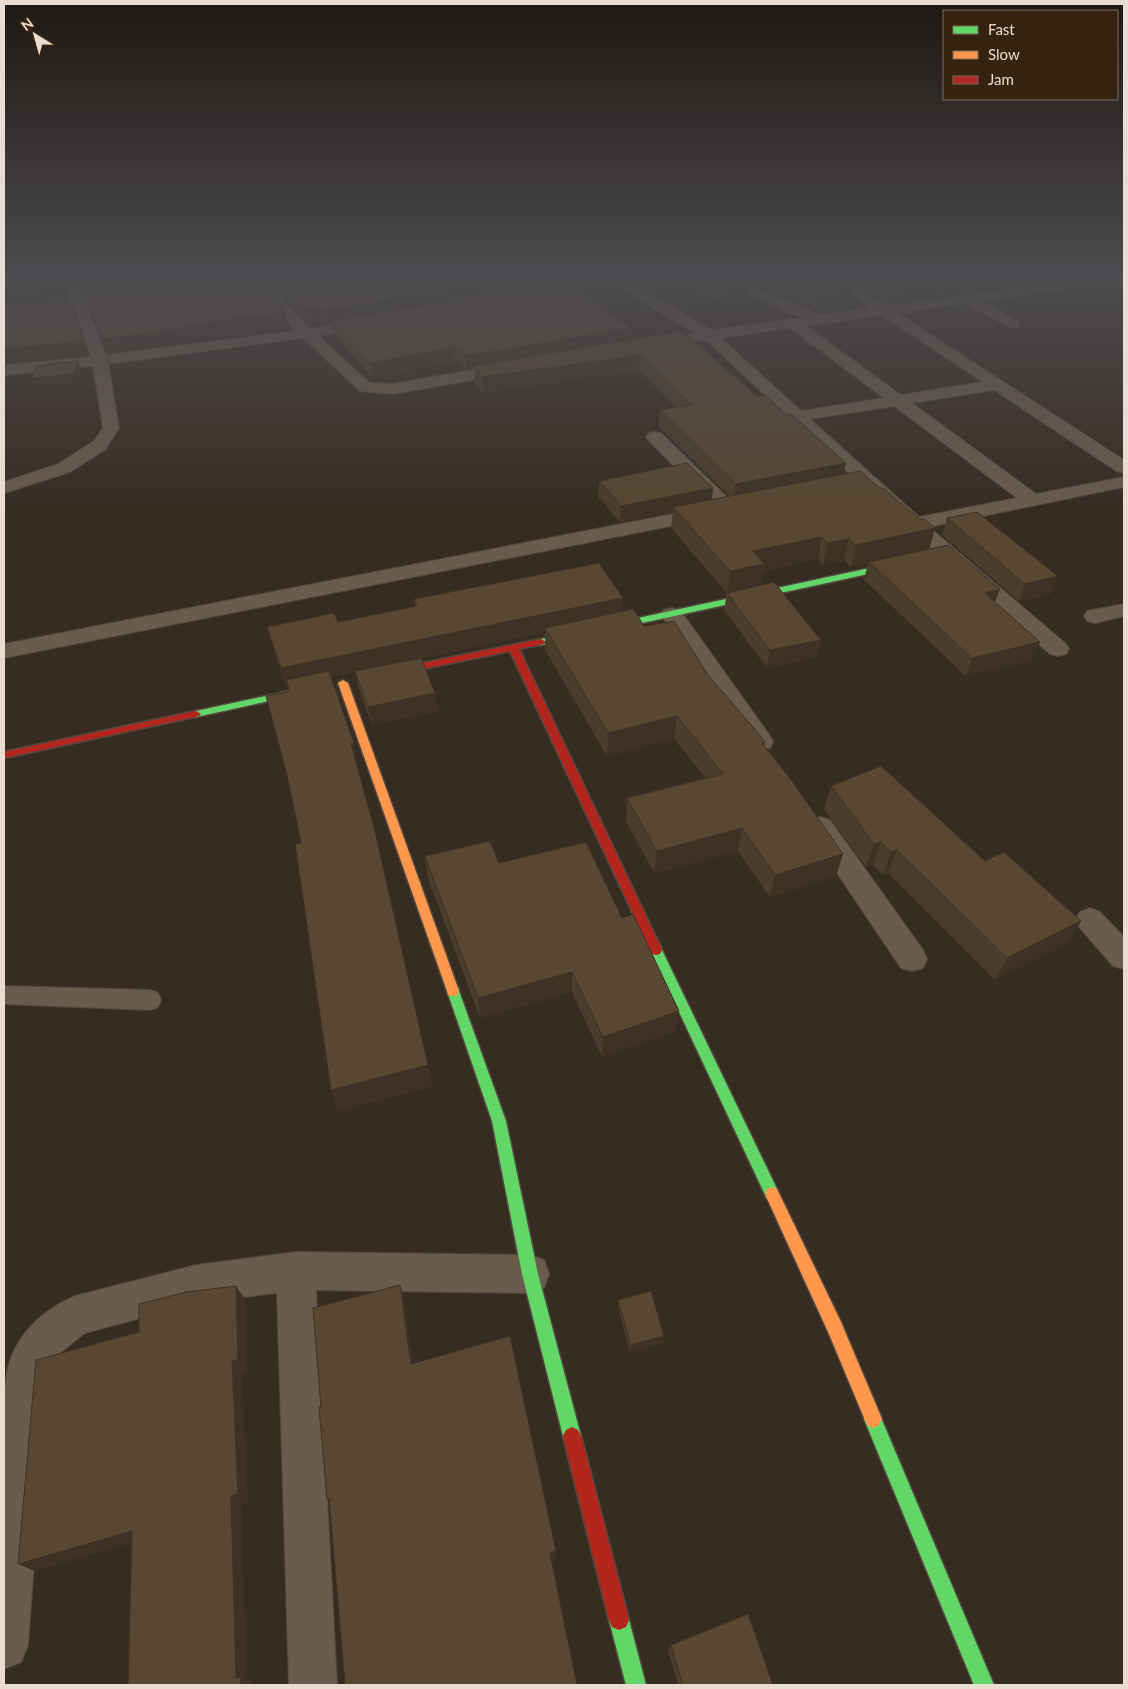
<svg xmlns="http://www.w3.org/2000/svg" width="1128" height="1689" font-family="Lato,sans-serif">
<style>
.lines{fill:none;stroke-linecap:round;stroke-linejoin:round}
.lane-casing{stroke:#524840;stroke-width:2}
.street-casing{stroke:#524840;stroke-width:2}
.fast-casing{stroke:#524840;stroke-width:3}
.slow-casing{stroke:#524840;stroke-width:3}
.jam-casing{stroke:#524840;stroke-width:3}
.lane{fill:#695c4d;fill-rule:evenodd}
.street{fill:#695c4d;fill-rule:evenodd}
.fast{fill:#63d668;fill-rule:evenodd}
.slow{fill:#ff974d;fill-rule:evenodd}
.jam{fill:#b3261e;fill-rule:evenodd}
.wall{fill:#4b3d2c}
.shaded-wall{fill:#3d3224}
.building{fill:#574733;stroke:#3d3224}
</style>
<rect width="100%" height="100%" fill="#372c22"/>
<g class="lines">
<g class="lane-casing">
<path id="lane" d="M 4,986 L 150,990 L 158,993 L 161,1000 L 158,1007 L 150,1010 L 4,1004 Z"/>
</g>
<g class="street-casing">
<g id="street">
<path d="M 58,274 L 71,274 L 85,300 L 126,294 L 133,298 L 126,302 L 88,308 L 106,355 L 296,331 L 243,274 L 257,274 L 310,329 L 369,319 L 374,320 L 376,323 L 374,326 L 318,336 L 370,383 L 393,384 L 512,363 L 517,365 L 520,368 L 517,371 L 512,373 L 393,394 L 360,391 L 303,338 L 108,364 L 119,428 L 106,449 L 70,472 L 4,493 L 4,482 L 58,464 L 94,441 L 103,428 L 93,366 L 4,375 L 4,365 L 91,357 L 75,310 L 4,315 L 4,307 L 71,302 Z"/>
<path d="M 593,274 L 610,274 L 632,283 L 711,330 L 802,318 L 710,277 L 709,274 L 725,274 L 820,315 L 871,308 L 823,277 L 822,274 L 836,274 L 886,306 L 1124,274 L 1124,281 L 981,301 L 1017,321 L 1019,324 L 1017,327 L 1012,328 L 965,303 L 897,313 L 1124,460 L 1124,473 L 1118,472 L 994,390 L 912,403 L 1036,494 L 1124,477 L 1124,487 L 929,527 L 1066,644 L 1069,649 L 1066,654 L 1058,656 L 1050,654 L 940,558 L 706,340 L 653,348 L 648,347 L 646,344 L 648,341 L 695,333 L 622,289 L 595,277 ZM 881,315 L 983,382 L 901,395 L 806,326 ZM 790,328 L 884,398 L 801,411 L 721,338 ZM 894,406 L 1017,498 L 919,517 L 810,419 Z"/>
<path d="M 655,432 L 661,433 L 736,506 L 739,510 L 736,514 L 729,516 L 722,514 L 649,441 L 646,437 L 649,433 Z"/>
<path d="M 709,507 L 716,509 L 719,513 L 716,517 L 4,658 L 4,644 Z"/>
<path d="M 1124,604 L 1124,616 L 1095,623 L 1087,621 L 1084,616 L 1087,611 Z"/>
<path d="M 672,608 L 680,610 L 770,736 L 773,742 L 770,748 L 761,750 L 752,748 L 661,615 L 664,610 Z"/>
<path d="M 820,817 L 830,820 L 923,950 L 927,959 L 923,968 L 912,971 L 901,968 L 806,827 L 810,820 Z"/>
<path d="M 1090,908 L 1100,912 L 1124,937 L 1124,969 L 1113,966 L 1080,928 L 1075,920 L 1080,912 Z"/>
<path d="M 296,1252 L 530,1255 L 544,1260 L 549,1274 L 544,1288 L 530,1293 L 316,1290 L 337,1685 L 289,1685 L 277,1293 L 196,1303 L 85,1333 L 56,1356 L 48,1372 L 28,1645 L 21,1662 L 4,1669 L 4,1407 C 5,1394 5,1380 8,1368 C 16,1334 44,1309 75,1296 L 196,1265 Z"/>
</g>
</g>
<g class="fast-casing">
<g id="fast">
<path d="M 902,561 L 906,564 L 905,566 L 541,645 L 536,642 L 541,639 Z"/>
<path d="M 303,688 L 306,689 L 308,691 L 306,693 L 196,717 L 191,714 L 196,711 Z"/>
<path d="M 656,945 L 660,946 L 662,950 L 777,1189 L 779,1194 L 777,1199 L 772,1201 L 767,1199 L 650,950 L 652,946 Z"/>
<path d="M 453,986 L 458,987 L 459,991 L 506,1121 L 538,1274 L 581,1436 L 578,1442 L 572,1445 L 566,1442 L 563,1436 L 522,1274 L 492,1121 L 447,991 L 448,987 Z"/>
<path d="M 873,1410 L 879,1413 L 994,1685 L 974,1685 L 864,1419 L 867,1413 Z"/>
<path d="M 619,1610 L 626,1613 L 629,1620 L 646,1685 L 626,1685 L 609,1620 L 612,1613 Z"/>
</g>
</g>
<g class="slow-casing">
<g id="slow">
<path d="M 343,680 L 348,683 L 459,991 L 458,995 L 453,996 L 448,995 L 447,991 L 338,683 Z"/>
<path d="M 772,1187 L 777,1189 L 841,1322 L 882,1419 L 879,1425 L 873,1428 L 867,1425 L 829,1334 L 765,1194 L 767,1189 Z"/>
</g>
</g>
<g class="jam-casing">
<g id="jam">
<path d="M 541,639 L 546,642 L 544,644 L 519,649 L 662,950 L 660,954 L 656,955 L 652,954 L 650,950 L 510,651 L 389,676 L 384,673 L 389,670 Z"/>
<path d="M 196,711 L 201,714 L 199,716 L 4,758 L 4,752 Z"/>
<path d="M 572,1427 L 578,1430 L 581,1436 L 629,1620 L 626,1627 L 619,1630 L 612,1627 L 609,1620 L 563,1436 L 566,1430 Z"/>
</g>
</g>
<use href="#lane" class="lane"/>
<use href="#street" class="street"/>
<use href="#fast" class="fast"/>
<use href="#slow" class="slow"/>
<use href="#jam" class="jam"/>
</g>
<g class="wall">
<path d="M 73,274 L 250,274 L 286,311 L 289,326 L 246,334 L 244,332 L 168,346 L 107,354 L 87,298 L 86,298 Z"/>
<path d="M 267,274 L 612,274 L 611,286 L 581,295 L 631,328 L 630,340 L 843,474 L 929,549 L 995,602 L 1032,660 L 966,676 L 864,580 L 868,563 L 851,567 L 844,560 L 823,565 L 818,559 L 763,571 L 760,586 L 821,640 L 817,657 L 767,668 L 724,610 L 727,593 L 671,528 L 673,512 L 620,522 L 598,497 L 599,481 L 713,488 L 712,499 L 729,496 L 659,426 L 660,410 L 677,408 L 639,370 L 483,393 L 475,382 L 474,368 L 466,370 L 460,361 L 455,361 L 373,378 L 334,335 L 332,323 L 324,325 L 320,320 L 307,323 L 269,283 Z"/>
<path d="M 657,274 L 728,274 L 748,282 L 746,295 L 721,302 Z"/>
<path d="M 729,274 L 837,274 L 855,285 L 853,298 L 815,309 L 771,289 L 766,290 Z"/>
<path d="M 839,274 L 902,274 L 924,286 L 920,299 L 886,304 Z"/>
<path d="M 904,274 L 1101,274 L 1062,280 L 942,296 Z"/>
<path d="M 947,518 L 1051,594 L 1019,601 L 942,535 Z"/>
<path d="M 623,598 L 622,611 L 644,626 L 708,675 L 765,742 L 764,746 L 843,854 L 836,876 L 770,897 L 738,851 L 654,873 L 626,821 L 627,798 L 706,778 L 674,739 L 607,756 L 545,650 L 545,632 L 421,658 L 438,711 L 372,725 L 359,689 L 355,672 L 331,677 L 358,767 L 357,768 L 428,1065 L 432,1087 L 338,1111 L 331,1090 L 301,843 L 289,691 L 287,686 L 286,686 L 272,645 L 267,627 L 338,622 L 415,607 L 414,599 Z"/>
<path d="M 831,786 L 1068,943 L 995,980 L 888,873 L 883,875 L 873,865 L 866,867 L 824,809 Z"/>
<path d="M 425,856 L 499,863 L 676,1031 L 602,1057 L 572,992 L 480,1018 L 428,878 Z"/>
<path d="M 618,1300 L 664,1336 L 663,1343 L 630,1352 L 618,1307 Z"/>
<path d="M 671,1645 L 773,1685 L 678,1685 L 668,1650 Z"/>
</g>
<g class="shaded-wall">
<path d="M 163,274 L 243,274 L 243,275 L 86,298 L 82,285 Z"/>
<path d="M 536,274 L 555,274 L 555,283 L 332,321 L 332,323 L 324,325 L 322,311 Z"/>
<path d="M 612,274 L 611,286 L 567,298 L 567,285 Z"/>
<path d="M 1019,274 L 1101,274 L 1062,280 L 942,296 L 946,283 Z"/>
<path d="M 772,276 L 771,289 L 766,290 L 768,277 Z"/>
<path d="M 748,282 L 746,295 L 721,302 L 723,289 Z"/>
<path d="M 855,285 L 853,298 L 815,309 L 817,295 Z"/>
<path d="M 924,286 L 920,299 L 886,304 L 889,291 Z"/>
<path d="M 64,287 L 68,300 L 4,306 L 4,292 Z"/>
<path d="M 318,307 L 320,320 L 307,323 L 304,309 Z"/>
<path d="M 286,311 L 289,326 L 246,334 L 242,319 Z"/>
<path d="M 241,317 L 244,332 L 168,346 L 107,354 L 102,339 Z"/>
<path d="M 631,328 L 630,342 L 474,366 L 474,368 L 466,370 L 466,356 Z"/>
<path d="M 84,341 L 88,355 L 4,364 L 4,349 Z"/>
<path d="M 454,347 L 455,361 L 373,378 L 371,363 Z"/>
<path d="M 640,355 L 639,370 L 483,393 L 482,377 Z"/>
<path d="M 78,361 L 81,369 L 77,382 L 35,385 L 32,378 Z"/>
<path d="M 846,463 L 842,480 L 734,501 L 736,484 Z"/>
<path d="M 713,488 L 711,505 L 673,507 L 673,512 L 620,522 L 621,506 Z"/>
<path d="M 935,528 L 929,550 L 851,567 L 856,545 Z"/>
<path d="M 822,537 L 818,559 L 763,571 L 760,586 L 727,593 L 730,571 L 753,551 Z"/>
<path d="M 849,539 L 844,560 L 823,565 L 828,543 Z"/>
<path d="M 1058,576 L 1051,594 L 1019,601 L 1025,584 Z"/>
<path d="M 1000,589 L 993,607 L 985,593 Z"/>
<path d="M 623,598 L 622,616 L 545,628 L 545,632 L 288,686 L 286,680 L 287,686 L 286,686 L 281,668 Z"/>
<path d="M 821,640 L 817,657 L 767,668 L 770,650 Z"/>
<path d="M 1040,642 L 1032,660 L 966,676 L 972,658 Z"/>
<path d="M 435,693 L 438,711 L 372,725 L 368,707 Z"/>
<path d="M 677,716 L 674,739 L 607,756 L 608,733 Z"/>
<path d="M 354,743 L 358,767 L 356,768 L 351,744 Z"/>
<path d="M 742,828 L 738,851 L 654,873 L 657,851 Z"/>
<path d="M 881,842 L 873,865 L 866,867 L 874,844 Z"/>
<path d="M 897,850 L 888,873 L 883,875 L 891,852 Z"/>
<path d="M 843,854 L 836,876 L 770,897 L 775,875 Z"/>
<path d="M 1081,921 L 1068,943 L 995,980 L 1007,958 Z"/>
<path d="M 572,972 L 572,992 L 480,1018 L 478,998 Z"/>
<path d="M 679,1011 L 676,1031 L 602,1057 L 603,1037 Z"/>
<path d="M 428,1065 L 432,1087 L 338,1111 L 331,1090 Z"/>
<path d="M 400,1285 L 404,1298 L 415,1376 L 411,1364 Z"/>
<path d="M 236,1286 L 245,1299 L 247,1372 L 242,1373 L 248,1503 L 241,1505 L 247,1679 L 252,1680 L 252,1685 L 241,1685 L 236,1678 L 231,1496 L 232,1361 Z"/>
<path d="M 664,1336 L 663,1343 L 630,1352 L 631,1345 Z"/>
<path d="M 132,1531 L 145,1539 L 35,1571 L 18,1564 Z"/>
<path d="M 556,1551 L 556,1559 L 550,1561 L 550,1553 Z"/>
</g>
<g class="building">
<path d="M 4,274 L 58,274 L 64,287 L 4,292 Z"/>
<path d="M 76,274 L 163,274 L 82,285 Z"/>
<path d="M 238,274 L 250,274 L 286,311 L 242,319 L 241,317 L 164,331 L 102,339 L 86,295 Z"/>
<path d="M 269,274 L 536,274 L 322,311 L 318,307 L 304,309 Z"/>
<path d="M 560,274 L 611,274 L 567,285 L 631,328 L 466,356 L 459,347 L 454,347 L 371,363 L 332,321 L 555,282 L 564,275 Z"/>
<path d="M 687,274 L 728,274 L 748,282 L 723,289 Z"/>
<path d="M 760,274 L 837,274 L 855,285 L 817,295 L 772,276 L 768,277 Z"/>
<path d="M 861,274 L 902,274 L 924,286 L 889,291 Z"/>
<path d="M 929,274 L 1019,274 L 946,283 Z"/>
<path d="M 69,299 L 84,341 L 4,349 L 4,303 Z"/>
<path d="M 682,331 L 757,396 L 765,395 L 787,415 L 791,414 L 846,463 L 736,484 L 660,410 L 692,405 L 640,355 L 482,377 L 474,366 Z"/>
<path d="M 78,361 L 74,374 L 32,378 L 36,366 Z"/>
<path d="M 687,463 L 713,488 L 621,506 L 599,481 Z"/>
<path d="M 860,471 L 880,488 L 883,488 L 920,519 L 924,519 L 935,528 L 856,545 L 849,539 L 828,543 L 822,537 L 753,551 L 764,564 L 730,571 L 673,507 Z"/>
<path d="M 977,512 L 1058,576 L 1025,584 L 947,518 Z"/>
<path d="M 948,545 L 1000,589 L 985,593 L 1040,642 L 972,658 L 869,562 Z"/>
<path d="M 599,563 L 623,598 L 281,668 L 267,627 L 334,613 L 338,622 L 417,606 L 414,599 Z"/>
<path d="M 774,582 L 821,640 L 770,650 L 727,593 Z"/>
<path d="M 633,609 L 644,626 L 674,621 L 708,675 L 758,733 L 765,742 L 762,743 L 792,781 L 843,854 L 775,875 L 742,828 L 657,851 L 627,798 L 723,774 L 677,716 L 608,733 L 545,628 Z"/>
<path d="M 421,658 L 435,693 L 368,707 L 355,671 Z"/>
<path d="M 329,671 L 354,743 L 351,744 L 375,831 L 428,1065 L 331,1090 L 295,844 L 301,843 L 287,775 L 266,696 L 290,691 L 286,680 Z"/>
<path d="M 881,766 L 985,861 L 1004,852 L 1081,921 L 1007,958 L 897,850 L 891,852 L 881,842 L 874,844 L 831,786 Z"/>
<path d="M 490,841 L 499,863 L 586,842 L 622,918 L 633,914 L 679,1011 L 603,1037 L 572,972 L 478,998 L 425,856 Z"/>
<path d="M 400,1285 L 411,1364 L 510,1336 L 556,1551 L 550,1553 L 577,1685 L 345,1685 L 329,1498 L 327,1499 L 319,1407 L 321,1407 L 313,1308 Z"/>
<path d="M 236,1286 L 238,1360 L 232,1361 L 238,1494 L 231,1496 L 236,1678 L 241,1677 L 241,1685 L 128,1685 L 132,1531 L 18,1564 L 36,1360 L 139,1332 L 139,1304 L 186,1292 Z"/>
<path d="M 651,1291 L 664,1336 L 631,1345 L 618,1300 Z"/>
<path d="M 748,1614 L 773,1685 L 683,1685 L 671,1645 Z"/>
</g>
<linearGradient id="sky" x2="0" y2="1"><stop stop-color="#1e1813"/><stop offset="0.54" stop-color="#4d4b4f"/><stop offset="1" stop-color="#4d4b4f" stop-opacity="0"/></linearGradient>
<rect width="1128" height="510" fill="url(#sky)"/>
<rect width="1128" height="1689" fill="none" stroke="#e9dcd0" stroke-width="10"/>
<rect x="943" y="10" width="175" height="90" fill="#35220f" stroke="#7d6c5c"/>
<rect x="953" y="26" width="25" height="8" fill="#63d668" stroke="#7d6c5c"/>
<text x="988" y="35" font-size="15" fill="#e9dcd0">Fast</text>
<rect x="953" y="51" width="25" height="8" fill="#ff974d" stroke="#7d6c5c"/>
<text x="988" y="60" font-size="15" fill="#e9dcd0">Slow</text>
<rect x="953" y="76" width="25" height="8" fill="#b3261e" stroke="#7d6c5c"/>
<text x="988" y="85" font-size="15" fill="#e9dcd0">Jam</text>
<g transform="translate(35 35) rotate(323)" stroke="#35220f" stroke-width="4" paint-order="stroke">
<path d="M0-4L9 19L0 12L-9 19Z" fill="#e9dcd0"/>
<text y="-8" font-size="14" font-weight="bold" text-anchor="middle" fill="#e9dcd0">N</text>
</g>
</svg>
